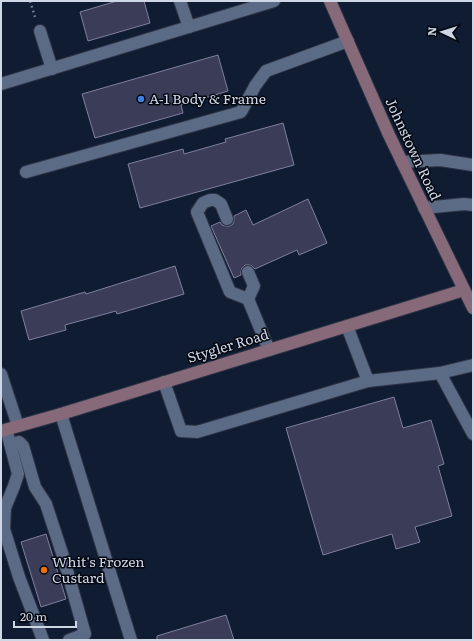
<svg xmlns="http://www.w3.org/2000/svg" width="474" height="641" font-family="Literata,serif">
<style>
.building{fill:#3b3c57;stroke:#7f809f}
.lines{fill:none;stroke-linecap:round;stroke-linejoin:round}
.lane-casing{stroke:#2e3446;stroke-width:14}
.street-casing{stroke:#2e3446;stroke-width:14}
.secondary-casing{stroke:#2e3446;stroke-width:14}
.path{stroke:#6e798b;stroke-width:2.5;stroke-dasharray:2 3;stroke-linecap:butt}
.lane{stroke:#5b6a85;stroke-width:12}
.street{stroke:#5b6a85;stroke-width:12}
.secondary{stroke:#876a7a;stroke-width:12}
.shop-dot{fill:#3f7fe0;stroke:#030710;stroke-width:1.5}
.food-dot{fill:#e8710a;stroke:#030710;stroke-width:1.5}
.labels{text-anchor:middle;stroke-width:3;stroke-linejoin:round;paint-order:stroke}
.poi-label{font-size:14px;fill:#ced7e6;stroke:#030710;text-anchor:start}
.street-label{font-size:14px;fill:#ced7e6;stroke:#030710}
</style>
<rect width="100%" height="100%" fill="#101c32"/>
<g class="building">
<path d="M 117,1 L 144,1 L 150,23 L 88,41 L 80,12 Z"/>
<path d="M 218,55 L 228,91 L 181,105 L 183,113 L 95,138 L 82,94 Z"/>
<path d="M 283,123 L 294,165 L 140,208 L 128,164 L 183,149 L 184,154 L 226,142 L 225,139 Z"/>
<path d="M 308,199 L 327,243 L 299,255 L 297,250 L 255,269 L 252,266 L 249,265 L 245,265 L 242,268 L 241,272 L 241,275 L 234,278 L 211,226 L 220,222 L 222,225 L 226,226 L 230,226 L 233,224 L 234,220 L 234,216 L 246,210 L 253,225 Z"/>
<path d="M 175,266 L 184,294 L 117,314 L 116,311 L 65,325 L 66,330 L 29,340 L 21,311 L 85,292 L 86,294 Z"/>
<path d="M 394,397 L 403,428 L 431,420 L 444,464 L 438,466 L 452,516 L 415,527 L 420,542 L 396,549 L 392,534 L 323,555 L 286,428 Z"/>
<path d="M 46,534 L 66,599 L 41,607 L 21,542 Z"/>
<path d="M 226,615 L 234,640 L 157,640 L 157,636 Z"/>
</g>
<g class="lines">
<g class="lane-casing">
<g id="lane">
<path d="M 180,1 L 189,27"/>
<path d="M 40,31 L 52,69"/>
<path d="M 402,162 L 440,160 L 473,165"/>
<path d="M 26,172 L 241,112 L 255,86 L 266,71 L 348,41"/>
<path d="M 424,208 L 464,204 L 473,205"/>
<path d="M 227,219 L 221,204 L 215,200 L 210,200 L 203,203 L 197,212 L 230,292 L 248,299 L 254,286 L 248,272"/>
<path d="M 248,299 L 269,350"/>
<path d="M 347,326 L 368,381"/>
<path d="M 473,365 L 440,373 L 473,434"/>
<path d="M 1,374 L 18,426"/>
<path d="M 164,382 L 181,431 L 197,432 L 368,381 L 440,373"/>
<path d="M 61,414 L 131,640"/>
<path d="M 8,436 L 18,474 L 14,486 L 5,508 L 4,529 L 19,577 L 43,640"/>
<path d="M 11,444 L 19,442 L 23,446 L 35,487 L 46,504 L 62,553 L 85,634 L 69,640"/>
</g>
</g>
<g class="street-casing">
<path id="street" d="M 1,84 L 274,1"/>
</g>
<g class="secondary-casing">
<g id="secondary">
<path d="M 330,1 L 389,135 L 473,308"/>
<path d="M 1,431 L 61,414 L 464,290"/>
</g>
</g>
<path class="path" d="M 30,1 L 35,17"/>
<use href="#lane" class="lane"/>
<use href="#street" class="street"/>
<use href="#secondary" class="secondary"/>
</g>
<circle class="shop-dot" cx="141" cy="99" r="4"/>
<circle class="food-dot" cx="44" cy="570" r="4"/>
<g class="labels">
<g class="poi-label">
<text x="149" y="104">A-1 Body &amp; Frame</text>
<text x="52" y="567">Whit's Frozen<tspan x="52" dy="16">Custard</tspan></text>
</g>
<g class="street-label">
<text transform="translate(413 149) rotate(65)" y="5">Johnstown Road</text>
<text transform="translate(228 346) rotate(-17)" y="5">Stygler Road</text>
</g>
</g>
<rect width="474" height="641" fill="none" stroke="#ced7e6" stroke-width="4"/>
<g transform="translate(442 32) rotate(274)" stroke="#030710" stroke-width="3" paint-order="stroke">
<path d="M0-3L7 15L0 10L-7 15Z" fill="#ced7e6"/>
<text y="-6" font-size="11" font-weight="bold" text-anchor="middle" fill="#ced7e6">N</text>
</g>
<path d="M14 621v6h62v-6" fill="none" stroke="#ced7e6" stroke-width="2"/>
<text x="20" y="621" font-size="12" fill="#ced7e6" stroke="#030710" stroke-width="3" paint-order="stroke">20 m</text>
</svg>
